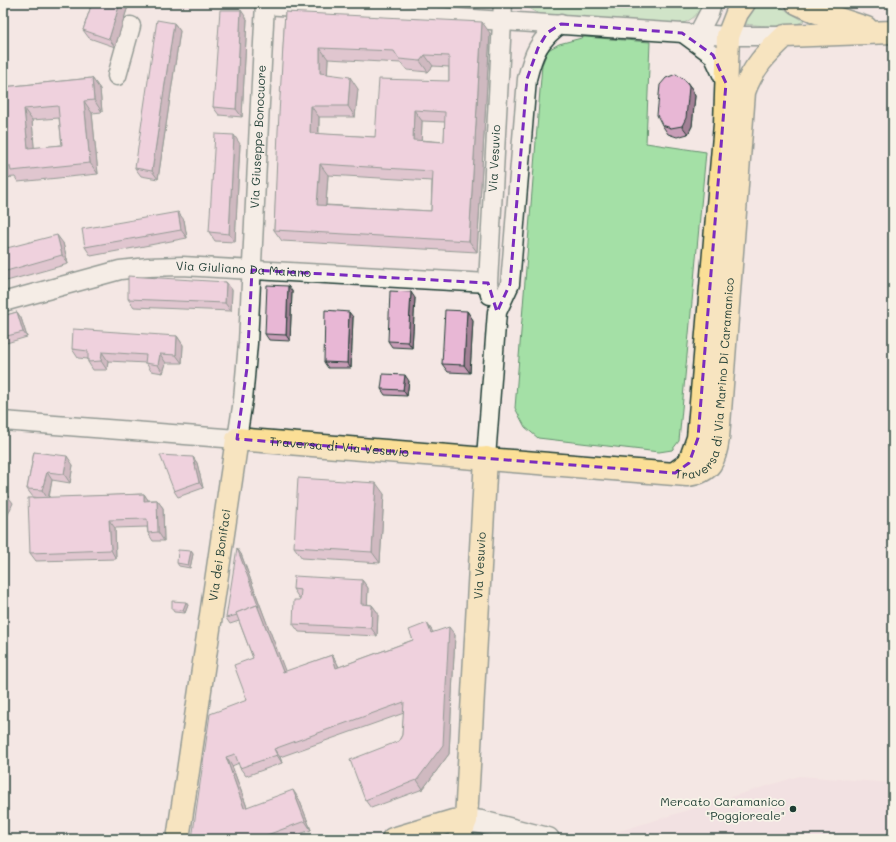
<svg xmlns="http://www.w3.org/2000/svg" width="896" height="842" font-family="Mali,sans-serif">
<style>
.built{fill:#f0d9e0}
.green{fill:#a4e0a6;stroke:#628e6d}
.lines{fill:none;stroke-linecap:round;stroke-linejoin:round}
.street-casing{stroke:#1f3d34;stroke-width:21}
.secondary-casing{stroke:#1f3d34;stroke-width:25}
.primary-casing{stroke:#1f3d34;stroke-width:25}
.street{stroke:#f7f3e8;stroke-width:18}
.secondary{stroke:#f7f3e8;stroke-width:22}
.primary{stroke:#fbdf96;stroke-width:22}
.wall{fill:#c89db7;stroke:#1f3d34;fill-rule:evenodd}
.shaded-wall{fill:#a28095;stroke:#1f3d34}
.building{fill:#e8b7d5;stroke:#1f3d34;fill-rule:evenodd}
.marked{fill:none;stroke:#7b2cbf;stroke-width:3;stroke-dasharray:8 5;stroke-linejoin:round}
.poi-dot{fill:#1f3d34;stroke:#f7f3e8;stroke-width:1.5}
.labels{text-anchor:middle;stroke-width:3.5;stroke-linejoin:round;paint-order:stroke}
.street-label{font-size:12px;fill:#1f3d34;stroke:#f7f3e8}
.poi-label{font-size:12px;fill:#1f3d34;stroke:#f7f3e8;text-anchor:end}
</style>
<rect width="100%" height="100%" fill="#f4e7e4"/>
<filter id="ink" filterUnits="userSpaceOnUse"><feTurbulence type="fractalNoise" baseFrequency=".025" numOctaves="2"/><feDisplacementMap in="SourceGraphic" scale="8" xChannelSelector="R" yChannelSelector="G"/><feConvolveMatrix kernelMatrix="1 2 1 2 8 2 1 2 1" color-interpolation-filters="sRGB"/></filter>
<g filter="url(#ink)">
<path class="built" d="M 799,776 L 893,783 L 893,839 L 608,839 L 610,834 Z"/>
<g class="green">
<path d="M 525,3 L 703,3 C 697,15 694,19 681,24 L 539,14 L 530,9 Z"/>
<path d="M 764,3 L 776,4 L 804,21 C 787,30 761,25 742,24 L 751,9 Z"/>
<path d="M 585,37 L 650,42 L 646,143 L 706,152 L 679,441 L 672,450 L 659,452 L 538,438 L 525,427 L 515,408 L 542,65 L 548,50 L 559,44 Z"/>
</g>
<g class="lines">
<g class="street-casing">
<g id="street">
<path d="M 265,5 L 728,36 L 785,36"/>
<path d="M 683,33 L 713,55 L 726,83"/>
<path d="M 698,34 L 709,13 L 712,3"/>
<path d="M 117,76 L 131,26"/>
<path id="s1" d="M 490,295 L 488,283 L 503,3"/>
<path id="s2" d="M 3,302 L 120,270 L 148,267 L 182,266 L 488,283"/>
<path id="s3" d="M 3,421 L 237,439 L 243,400 L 248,343 L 265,3"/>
<path d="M 486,458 L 497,312 L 510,284 L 527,79 C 533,54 539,39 561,24"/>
</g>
</g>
<g class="secondary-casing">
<path id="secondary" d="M 466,820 L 481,822 L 548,839"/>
</g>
<g class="primary-casing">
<g id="primary">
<path d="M 797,3 L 817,12 L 866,28"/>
<path d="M 675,473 L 689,463 L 698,438 L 725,124 L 728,36 L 737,13 L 744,3"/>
<path id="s4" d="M 178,839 L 237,439 L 687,475 C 711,472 715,460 718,438 L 744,92 C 752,68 767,53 785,36 L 893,32"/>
<path d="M 393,839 L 453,821 L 466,820"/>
<path id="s5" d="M 459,839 L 466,820 L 486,458"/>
</g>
</g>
<use href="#street" class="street"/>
<use href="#secondary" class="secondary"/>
<use href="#primary" class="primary"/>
</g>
<g class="wall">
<path d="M 92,3 L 129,3 L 115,47 L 89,38 L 83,30 Z"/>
<path d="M 285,12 L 490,33 L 477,252 L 282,241 L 274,230 ZM 328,59 L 401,63 L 407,70 L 428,72 L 433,66 L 449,67 L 449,81 L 375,137 L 319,134 L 319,117 L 355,117 L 358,89 L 327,74 ZM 422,121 L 445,122 L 444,142 L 421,140 ZM 328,175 L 432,181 L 431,211 L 326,205 Z"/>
<path d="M 247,19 L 242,117 L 219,115 L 213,107 Z"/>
<path d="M 174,23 L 180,31 L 158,179 L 141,176 L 135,168 Z"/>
<path d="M 92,78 L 100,89 L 102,112 L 92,113 L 98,174 L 18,182 L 15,177 L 3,178 L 3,143 L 7,143 L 5,122 L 3,122 L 3,87 ZM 59,118 L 62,145 L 34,148 L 32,120 Z"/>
<path d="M 686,81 L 692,89 L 695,96 L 692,126 L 688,134 L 677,137 L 668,134 L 662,125 Z"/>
<path d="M 240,144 L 235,242 L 215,241 L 209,232 Z"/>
<path d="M 184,220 L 187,238 L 91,256 L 85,247 Z"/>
<path d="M 63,243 L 68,264 L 3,282 L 3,249 Z"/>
<path d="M 226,282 L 232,290 L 231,311 L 134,307 L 128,299 Z"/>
<path d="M 292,291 L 290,341 L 269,340 L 265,334 Z"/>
<path d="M 415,298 L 412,348 L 392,347 L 388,341 Z"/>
<path d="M 467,311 L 473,320 L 470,373 L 448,372 L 442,364 Z"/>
<path d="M 17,312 L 21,318 L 27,337 L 3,344 L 3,316 Z"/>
<path d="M 353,317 L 351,368 L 328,368 L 324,362 Z"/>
<path d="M 177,336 L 183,345 L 182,363 L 166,363 L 163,373 L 151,371 L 146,363 L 108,361 L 107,370 L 93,370 L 88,362 L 88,359 L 78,358 L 72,349 Z"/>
<path d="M 409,381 L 407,396 L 385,395 L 381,389 Z"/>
<path d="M 34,452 L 73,465 L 70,483 L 52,480 L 49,498 L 144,494 L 148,500 L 157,500 L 163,508 L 164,541 L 153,541 L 148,533 L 147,527 L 115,528 L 116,559 L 36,561 L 30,553 L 41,498 L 33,497 L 27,489 Z"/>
<path d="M 193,457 L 197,463 L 203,488 L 178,497 L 174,491 Z"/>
<path d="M 384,494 L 380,563 L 302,558 L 294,547 Z"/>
<path d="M 191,551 L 193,554 L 190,568 L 179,566 L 177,563 Z"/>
<path d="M 241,554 L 285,672 L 332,655 L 337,663 L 339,667 L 413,640 L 433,632 L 433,633 L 455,635 L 449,754 L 423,789 L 371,808 L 365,800 L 402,735 L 404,713 L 280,757 L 282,763 L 246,776 L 240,768 L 239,763 L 232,766 L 247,807 L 299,799 L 311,830 L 286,839 L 192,839 L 247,700 L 253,658 L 239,621 L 230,624 L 226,618 Z"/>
<path d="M 362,580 L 368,588 L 367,604 L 372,605 L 378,613 L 377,636 L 299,632 L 293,624 L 300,600 L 300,598 L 299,598 L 293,589 Z"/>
<path d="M 188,605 L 185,613 L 174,612 L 172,609 Z"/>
</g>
<g class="shaded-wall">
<path d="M 120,3 L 129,3 L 115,47 L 109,39 Z"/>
<path d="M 241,10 L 247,19 L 242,117 L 236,109 Z"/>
<path d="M 482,22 L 490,33 L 477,252 L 469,241 Z"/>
<path d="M 174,23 L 180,31 L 158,179 L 152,171 Z"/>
<path d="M 320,48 L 328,59 L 327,84 L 320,73 Z"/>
<path d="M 425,55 L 433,66 L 428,72 L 420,61 Z"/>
<path d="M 350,77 L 358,89 L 355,117 L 348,106 Z"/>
<path d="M 92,78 L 100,89 L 102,112 L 94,100 Z"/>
<path d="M 686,81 L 692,89 L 695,96 L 692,126 L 688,134 L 682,126 Z"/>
<path d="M 84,101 L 92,113 L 98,174 L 90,163 Z"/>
<path d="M 311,106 L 319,117 L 318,144 L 310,133 Z"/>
<path d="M 24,109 L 32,120 L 35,159 L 28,148 Z"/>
<path d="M 414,110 L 422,121 L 421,151 L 413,140 Z"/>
<path d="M 234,135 L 240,144 L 235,242 L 229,234 Z"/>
<path d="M 320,164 L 328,175 L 325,216 L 317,205 Z"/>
<path d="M 178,212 L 184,220 L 187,238 L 181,230 Z"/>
<path d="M 57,235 L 63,243 L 68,264 L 62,255 Z"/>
<path d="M 226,282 L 232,290 L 231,311 L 225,303 Z"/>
<path d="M 288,286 L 292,291 L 290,341 L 286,335 Z"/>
<path d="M 411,292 L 415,298 L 412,348 L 408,342 Z"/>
<path d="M 467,311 L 473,320 L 470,373 L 464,365 Z"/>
<path d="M 17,312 L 21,318 L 27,337 L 23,332 Z"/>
<path d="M 349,312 L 353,317 L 351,368 L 347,363 Z"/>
<path d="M 177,336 L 183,345 L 182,363 L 176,355 Z"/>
<path d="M 102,352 L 108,361 L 107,370 L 101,361 Z"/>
<path d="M 160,354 L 166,363 L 163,373 L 158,365 Z"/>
<path d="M 405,375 L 409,381 L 407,396 L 403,390 Z"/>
<path d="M 67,456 L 73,465 L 70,483 L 64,474 Z"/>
<path d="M 193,457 L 197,463 L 203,488 L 199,482 Z"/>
<path d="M 47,472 L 52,480 L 48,499 L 42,490 Z"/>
<path d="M 376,483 L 384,494 L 380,563 L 372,552 Z"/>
<path d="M 144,494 L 150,503 L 144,501 Z"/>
<path d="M 7,495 L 13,503 L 3,526 L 3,503 Z"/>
<path d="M 157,500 L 163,508 L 164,541 L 158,532 Z"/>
<path d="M 109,520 L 115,528 L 116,559 L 111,550 Z"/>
<path d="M 237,548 L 241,554 L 263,613 L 289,681 L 283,672 L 257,605 Z"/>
<path d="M 191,551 L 193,554 L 190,568 L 188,565 Z"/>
<path d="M 362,580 L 368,588 L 367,613 L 361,604 Z"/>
<path d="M 186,602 L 188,605 L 185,613 L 183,610 Z"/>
<path d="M 372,605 L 378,613 L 377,636 L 371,628 Z"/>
<path d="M 427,623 L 433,632 L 437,642 L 431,633 Z"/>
<path d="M 449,627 L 455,635 L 449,754 L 423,789 L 417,780 Z"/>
<path d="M 332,655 L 337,663 L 342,676 L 336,668 Z"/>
<path d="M 274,749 L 280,757 L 282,763 L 277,755 Z"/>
<path d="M 226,757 L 232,766 L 250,816 L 244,808 Z"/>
<path d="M 293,790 L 299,799 L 311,830 L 305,821 Z"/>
</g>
<g class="building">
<path d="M 92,3 L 120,3 L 109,39 L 83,30 Z"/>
<path d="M 220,10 L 241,10 L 236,109 L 213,107 Z"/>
<path d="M 285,12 L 482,22 L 469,241 L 274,230 L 278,131 ZM 320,48 L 394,51 L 399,59 L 420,61 L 425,55 L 449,56 L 449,81 L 379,79 L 375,137 L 310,133 L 311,106 L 348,106 L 350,77 L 320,73 ZM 414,110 L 445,112 L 444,142 L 413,140 ZM 320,164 L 433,171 L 431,211 L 317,205 Z"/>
<path d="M 157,20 L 174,23 L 152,171 L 135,168 Z"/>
<path d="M 676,74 L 686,81 L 689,87 L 686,118 L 682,126 L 671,128 L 662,125 L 657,115 L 660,85 L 666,78 Z"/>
<path d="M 92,78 L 94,100 L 84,101 L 90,163 L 11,171 L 10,166 L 3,167 L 3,143 L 7,143 L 4,111 L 3,111 L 3,87 ZM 58,106 L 62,145 L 28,148 L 24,109 Z"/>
<path d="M 215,134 L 234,135 L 229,234 L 209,232 Z"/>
<path d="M 178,212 L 181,230 L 85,247 L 82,229 Z"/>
<path d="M 57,235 L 62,255 L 3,272 L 3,249 Z"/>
<path d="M 128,276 L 226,282 L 225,303 L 128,299 Z"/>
<path d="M 267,285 L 288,286 L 286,335 L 265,334 Z"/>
<path d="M 390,291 L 411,292 L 408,342 L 388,341 Z"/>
<path d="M 325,310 L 349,312 L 347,363 L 324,362 Z"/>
<path d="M 445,310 L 467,311 L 464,365 L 442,364 Z"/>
<path d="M 17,312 L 23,332 L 3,337 L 3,316 Z"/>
<path d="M 73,329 L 177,336 L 176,355 L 160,354 L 158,365 L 145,363 L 146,355 L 102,352 L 101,361 L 88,362 L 88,351 L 72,349 Z"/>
<path d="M 383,374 L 405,375 L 403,390 L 381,389 Z"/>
<path d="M 34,452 L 67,456 L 64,474 L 47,472 L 42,490 L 27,489 Z"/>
<path d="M 160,455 L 193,457 L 199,482 L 174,491 Z"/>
<path d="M 298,478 L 376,483 L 372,552 L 294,547 Z"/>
<path d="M 3,493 L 7,495 L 3,503 Z"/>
<path d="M 144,494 L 144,501 L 157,500 L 158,532 L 148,533 L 147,519 L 109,520 L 111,550 L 30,553 L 28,498 Z"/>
<path d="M 237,548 L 259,607 L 257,605 L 236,613 L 237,615 L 226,618 Z"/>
<path d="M 178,550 L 191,551 L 188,565 L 177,563 Z"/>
<path d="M 294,576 L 362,580 L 361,604 L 372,605 L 371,628 L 293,624 L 294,600 L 300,600 L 301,590 L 293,589 Z"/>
<path d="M 172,601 L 186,602 L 183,610 L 172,609 Z"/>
<path d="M 257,605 L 283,672 L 332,655 L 336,668 L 413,640 L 409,630 L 427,623 L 431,633 L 449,627 L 443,745 L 417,780 L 365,800 L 350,760 L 399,741 L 402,735 L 404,702 L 274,749 L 277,755 L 240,768 L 235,754 L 226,757 L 244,808 L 293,790 L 305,821 L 256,839 L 192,839 L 210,714 L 247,700 L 234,665 L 253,658 L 236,613 Z"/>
</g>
</g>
<path d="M0 0H896V842H0ZM 561,24 L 682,33 L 713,55 L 726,83 L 698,438 L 689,463 L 675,473 L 237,439 L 247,368 L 252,270 L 488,283 L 497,312 L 510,284 L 527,79 L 538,48 L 547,33 Z" fill="#f4e7e4" fill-opacity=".55" fill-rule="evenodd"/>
<path class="marked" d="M 561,24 L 682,33 L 713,55 L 726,83 L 698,438 L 689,463 L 675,473 L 237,439 L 247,368 L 252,270 L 488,283 L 497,312 L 510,284 L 527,79 L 538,48 L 547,33 Z"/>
<circle class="poi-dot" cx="793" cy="809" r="4"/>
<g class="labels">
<g class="street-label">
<text dy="4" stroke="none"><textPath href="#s3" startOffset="538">Via Giuseppe Bonocuore</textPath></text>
<text dy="4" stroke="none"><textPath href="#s1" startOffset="137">Via Vesuvio</textPath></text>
<text dy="4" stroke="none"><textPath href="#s2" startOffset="245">Via Giuliano Da Maiano</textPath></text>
<text dy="4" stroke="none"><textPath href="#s4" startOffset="957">Traversa di Via Marino Di Caramanico</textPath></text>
<text dy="4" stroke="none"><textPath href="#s4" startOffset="507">Traversa di Via Vesuvio</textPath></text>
<text dy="4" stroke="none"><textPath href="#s4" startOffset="287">Via dei Bonifaci</textPath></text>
<text dy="4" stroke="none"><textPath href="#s5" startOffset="275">Via Vesuvio</textPath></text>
</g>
<g class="poi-label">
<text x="785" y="806">Mercato Caramanico<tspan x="785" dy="14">"Poggioreale"</tspan></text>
</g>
</g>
<rect width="896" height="842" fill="none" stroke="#f7f3e8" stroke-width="16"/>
<rect x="8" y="8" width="880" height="826" fill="none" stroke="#1f3d34" stroke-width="1.5" filter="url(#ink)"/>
</svg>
